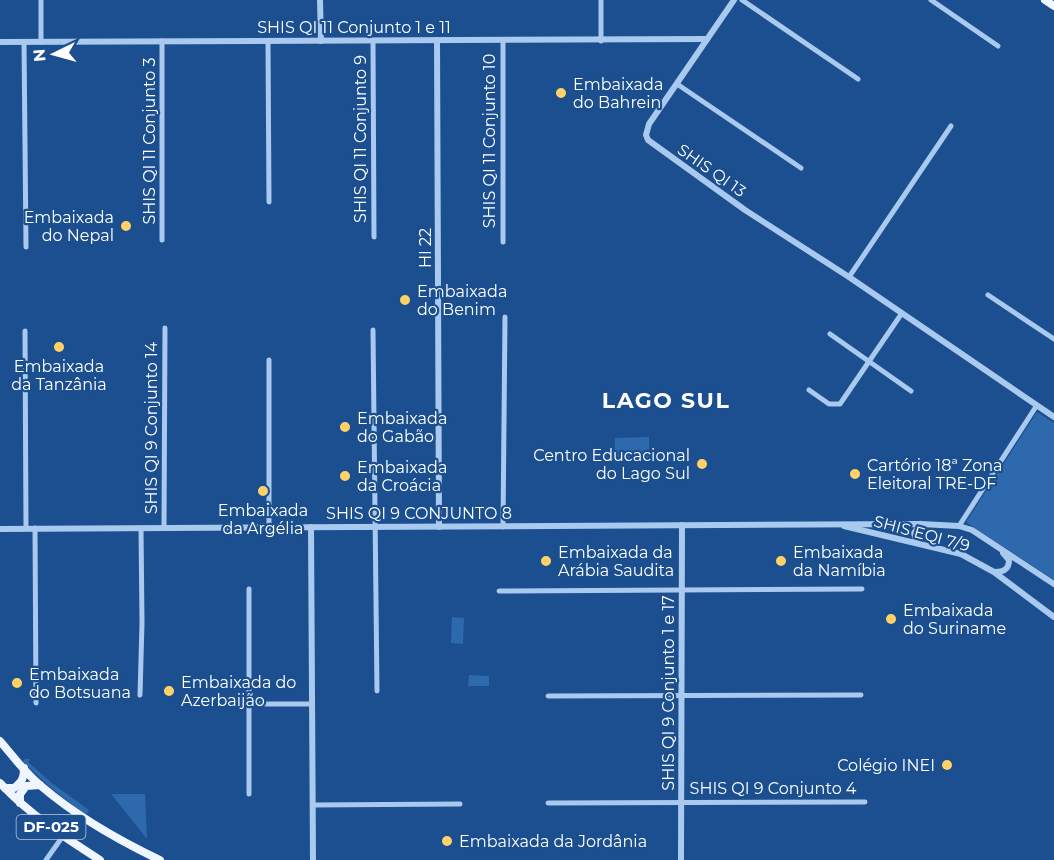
<svg xmlns="http://www.w3.org/2000/svg" width="1054" height="860" font-family="Montserrat,sans-serif">
<style>
.green{fill:#2e69ad}
.lines{fill:none;stroke-linecap:round;stroke-linejoin:round}
.minor{stroke:#a9c9ee;stroke-width:5}
.tertiary{stroke:#a9c9ee;stroke-width:6}
.primary{stroke:#f0f6ff;stroke-width:8}
.poi-dot{fill:#ffd166;stroke:#1b4f8f;stroke-width:2}
.labels{text-anchor:middle;stroke-width:4.5;stroke-linejoin:round;paint-order:stroke}
.shield{fill:#1b4f8f;stroke:#bbcadd;stroke-width:1.5}
.shield-label{font-size:15px;font-weight:bold;fill:#fff}
.street-label{font-size:16px;fill:#fff;stroke:#1b4f8f}
.poi-label{font-size:16px;fill:#fff;stroke:#1b4f8f;text-anchor:start}
.district-label{font-size:22px;font-weight:bold;letter-spacing:1.5px;fill:#fff;stroke:#1b4f8f}
</style>
<rect width="100%" height="100%" fill="#1b4f8f"/>
<g class="green">
<path d="M 1037,412 L 1054,423 L 1054,580 L 966,522 Z"/>
<path d="M 649,437 L 649,461 L 615,461 L 615,438 Z"/>
<path d="M 452,617 L 464,618 L 463,644 L 451,643 Z"/>
<path d="M 469,675 L 489,676 L 489,686 L 468,686 Z"/>
<path d="M 25,759 L 30,759 L 28,762 L 53,784 L 89,810 L 86,815 L 51,788 L 23,762 Z"/>
<path d="M 111,794 L 145,794 L 147,839 Z"/>
</g>
<g class="lines">
<g class="minor">
<path d="M 41,0 L 41,42"/>
<path d="M 601,0 L 601,41"/>
<path d="M 742,0 L 858,79"/>
<path d="M 931,0 L 998,46"/>
<path d="M 503,40 L 503,242"/>
<path d="M 162,41 L 162,240"/>
<path d="M 268,41 L 269,202"/>
<path d="M 373,41 L 374,237"/>
<path d="M 24,42 L 26,247"/>
<path d="M 677,84 L 801,168"/>
<path d="M 849,277 L 951,126"/>
<path d="M 988,295 L 1054,339"/>
<path d="M 373,330 L 377,691"/>
<path d="M 25,331 L 26,529"/>
<path d="M 830,334 L 911,391"/>
<path d="M 809,390 L 829,404 L 840,404 L 902,313"/>
<path d="M 959,526 L 1037,405"/>
<path d="M 503,527 L 505,317"/>
<path d="M 35,528 L 36,703"/>
<path d="M 164,528 L 165,328"/>
<path d="M 269,528 L 269,360"/>
<path d="M 249,589 L 249,794"/>
<path d="M 499,591 L 862,589"/>
<path d="M 140,695 L 142,623 L 141,528"/>
<path d="M 548,696 L 861,695"/>
<path d="M 249,704 L 311,704"/>
<path d="M 548,803 L 865,802"/>
<path d="M 313,805 L 460,804"/>
<path d="M 46,860 L 63,836"/>
</g>
<g class="tertiary">
<path d="M 320,0 L 321,41"/>
<path d="M 734,0 L 649,124 L 646,135 L 648,140 L 745,210 L 849,277 L 1054,417"/>
<path d="M 437,40 L 439,527"/>
<path d="M 0,42 L 707,39"/>
<path d="M 844,526 L 961,554 L 994,572 L 1054,617"/>
<path d="M 311,527 L 313,860"/>
<path d="M 0,529 L 921,524 L 959,526 L 972,530 L 1054,584"/>
<path d="M 917,543 L 914,533 L 921,524"/>
<path d="M 995,572 C 1004,572 1009,569 1009,560 L 1003,553"/>
<path d="M 681,860 L 682,525"/>
</g>
<g class="primary">
<path d="M 1045,0 L 1054,6"/>
<path d="M 0,741 C 13,756 25,773 41,786 C 75,815 120,841 160,860"/>
<path d="M 0,783 C 29,814 64,837 100,860"/>
<path d="M 5,788 L 14,788 C 22,782 24,778 24,768"/>
<path d="M 20,803 L 20,794 L 26,786 L 40,785"/>
</g>
</g>
<g class="poi-dot">
<circle cx="561" cy="93" r="6"/>
<circle cx="126" cy="226" r="6"/>
<circle cx="405" cy="300" r="6"/>
<circle cx="59" cy="347" r="6"/>
<circle cx="345" cy="427" r="6"/>
<circle cx="702" cy="464" r="6"/>
<circle cx="855" cy="474" r="6"/>
<circle cx="345" cy="476" r="6"/>
<circle cx="263" cy="491" r="6"/>
<circle cx="546" cy="561" r="6"/>
<circle cx="781" cy="561" r="6"/>
<circle cx="891" cy="619" r="6"/>
<circle cx="17" cy="683" r="6"/>
<circle cx="169" cy="691" r="6"/>
<circle cx="947" cy="765" r="6"/>
<circle cx="447" cy="841" r="6"/>
</g>
<g class="labels">
<rect class="shield" x="16.5" y="815" width="69" height="24" rx="4.5"/>
<g class="shield-label">
<text x="51" y="832">DF-025</text>
</g>
<g class="street-label">
<text x="354" y="33">SHIS QI 11 Conjunto 1 e 11</text>
<text transform="translate(360 139) rotate(-90)" y="6">SHIS QI 11 Conjunto 9</text>
<text transform="translate(149 141) rotate(-90)" y="6">SHIS QI 11 Conjunto 3</text>
<text transform="translate(489 141) rotate(-90)" y="6">SHIS QI 11 Conjunto 10</text>
<text transform="translate(712 170) rotate(35)" y="6">SHIS QI 13</text>
<text transform="translate(425 248) rotate(-90)" y="6">HI 22</text>
<text transform="translate(151 428) rotate(-90)" y="6">SHIS QI 9 Conjunto 14</text>
<text x="419" y="519">SHIS QI 9 CONJUNTO 8</text>
<text transform="translate(922 533) rotate(15)" y="6">SHIS EQI 7/9</text>
<text transform="translate(668 693) rotate(-90)" y="6">SHIS QI 9 Conjunto 1 e 17</text>
<text x="773" y="794">SHIS QI 9 Conjunto 4</text>
</g>
<g class="poi-label">
<text x="573" y="90">Embaixada<tspan x="573" dy="18">do Bahrein</tspan></text>
<text x="114" y="223" text-anchor="end">Embaixada<tspan x="114" dy="18">do Nepal</tspan></text>
<text x="417" y="297">Embaixada<tspan x="417" dy="18">do Benim</tspan></text>
<text x="59" y="372" text-anchor="middle">Embaixada<tspan x="59" dy="18">da Tanzânia</tspan></text>
<text x="357" y="424">Embaixada<tspan x="357" dy="18">do Gabão</tspan></text>
<text x="690" y="461" text-anchor="end">Centro Educacional<tspan x="690" dy="18">do Lago Sul</tspan></text>
<text x="867" y="471">Cartório 18ª Zona<tspan x="867" dy="18">Eleitoral TRE-DF</tspan></text>
<text x="357" y="473">Embaixada<tspan x="357" dy="18">da Croácia</tspan></text>
<text x="263" y="516" text-anchor="middle">Embaixada<tspan x="263" dy="18">da Argélia</tspan></text>
<text x="558" y="558">Embaixada da<tspan x="558" dy="18">Arábia Saudita</tspan></text>
<text x="793" y="558">Embaixada<tspan x="793" dy="18">da Namíbia</tspan></text>
<text x="903" y="616">Embaixada<tspan x="903" dy="18">do Suriname</tspan></text>
<text x="29" y="680">Embaixada<tspan x="29" dy="18">do Botsuana</tspan></text>
<text x="181" y="688">Embaixada do<tspan x="181" dy="18">Azerbaijão</tspan></text>
<text x="935" y="771" text-anchor="end">Colégio INEI</text>
<text x="459" y="847">Embaixada da Jordânia</text>
</g>
<g class="district-label">
<text x="666" y="408">LAGO SUL</text>
</g>
</g>
<g transform="translate(54 54) rotate(265)" stroke="#1b4f8f" stroke-width="4.5" paint-order="stroke">
<path d="M0-4.5L10 22L0 15L-10 22Z" fill="#ffffff"/>
<text y="-9" font-size="16" font-weight="bold" text-anchor="middle" fill="#ffffff">N</text>
</g>
</svg>
